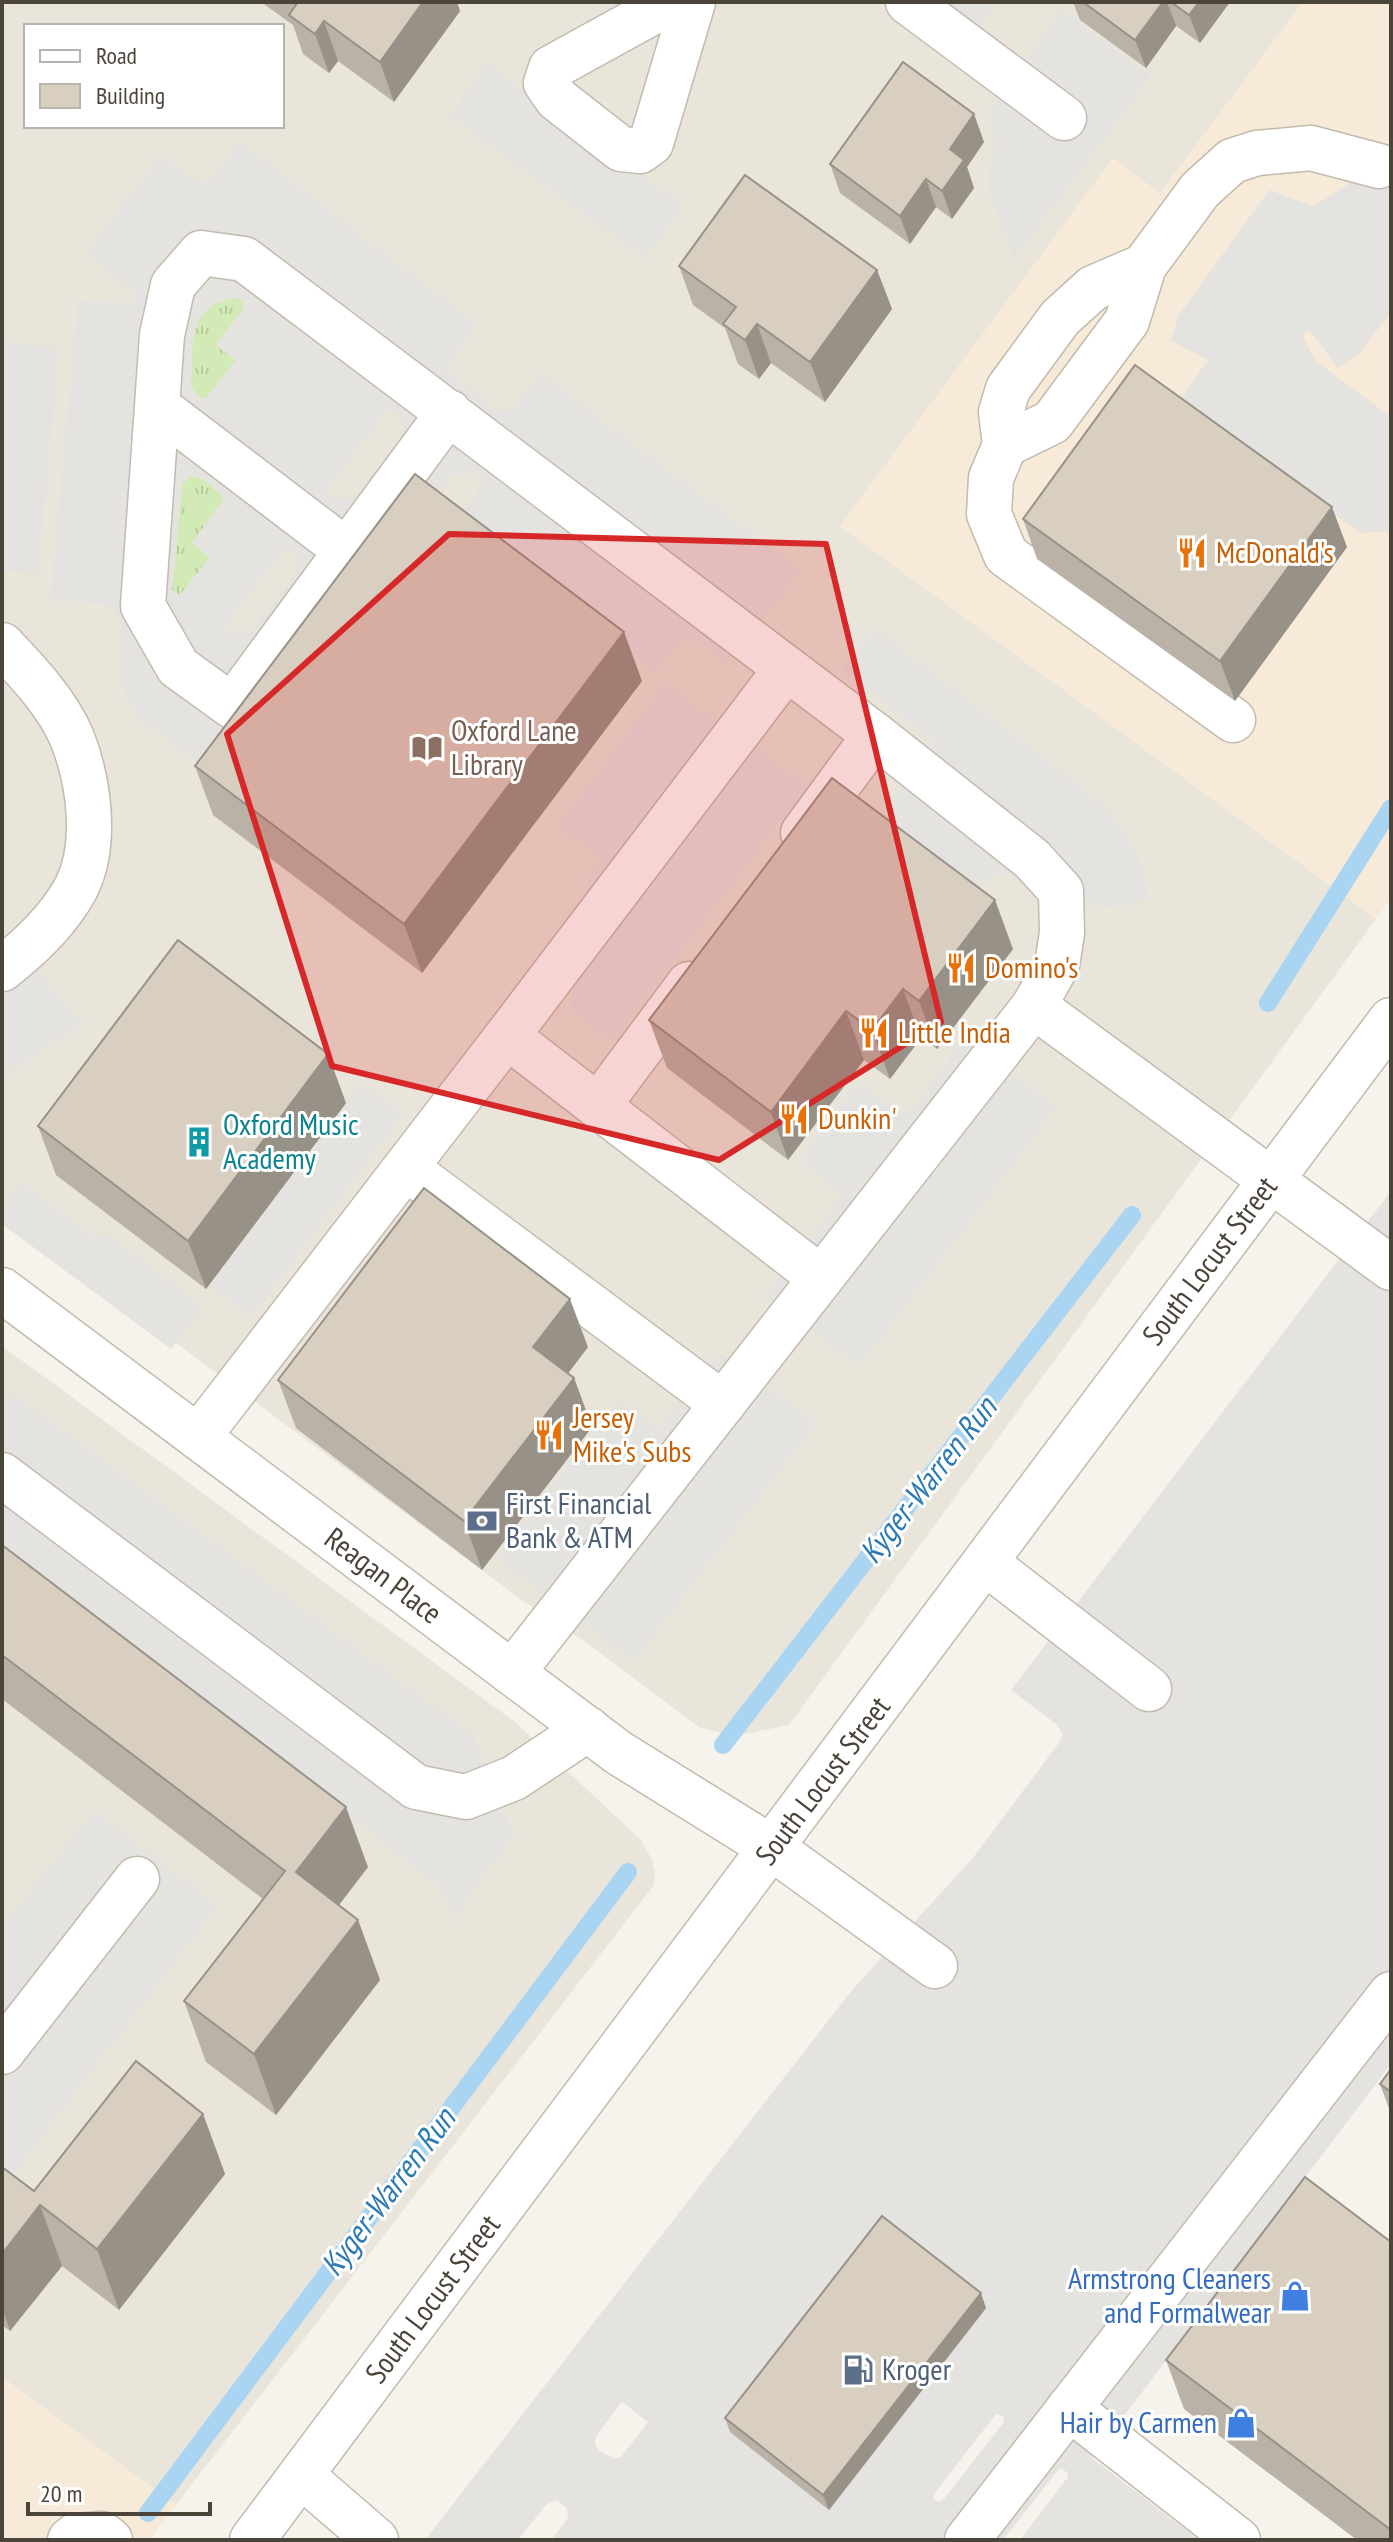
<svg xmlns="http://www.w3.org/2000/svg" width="1393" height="2542" font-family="'PT Sans Narrow',sans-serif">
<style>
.residential{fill:#eae5da;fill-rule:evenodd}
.commercial{fill:#f7ead8}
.grass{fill:url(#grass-tufts)}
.parking{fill:#e5e3e0;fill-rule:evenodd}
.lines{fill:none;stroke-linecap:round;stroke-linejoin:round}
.stream{stroke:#a9d4f2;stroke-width:18}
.minor-casing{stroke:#c2bbae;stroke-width:47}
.minor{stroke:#fff;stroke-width:44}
.wall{fill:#bab2a6}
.shaded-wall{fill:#979187}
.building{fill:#d8cfc1;stroke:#979187;stroke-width:2}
.marked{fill:#d62828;fill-opacity:0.2;stroke:#d62828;stroke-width:6;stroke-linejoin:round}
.labels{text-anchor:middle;stroke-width:6;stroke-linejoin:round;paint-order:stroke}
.food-label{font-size:30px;fill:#c56008;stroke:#fff;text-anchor:start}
.education-label{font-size:30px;fill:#785e54;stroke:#fff;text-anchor:start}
.culture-label{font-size:30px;fill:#0d838f;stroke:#fff;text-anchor:start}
.street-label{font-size:30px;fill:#4b4439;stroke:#fff}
.service-label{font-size:30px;fill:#4e5e75;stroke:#fff;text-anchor:start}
.shop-label{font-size:30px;fill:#366cbe;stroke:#fff;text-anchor:end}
.water-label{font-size:32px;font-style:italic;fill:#2e7ab2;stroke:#fff}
</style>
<defs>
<pattern id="grass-tufts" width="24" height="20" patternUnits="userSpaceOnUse" patternTransform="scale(2)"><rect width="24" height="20" fill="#d2eab5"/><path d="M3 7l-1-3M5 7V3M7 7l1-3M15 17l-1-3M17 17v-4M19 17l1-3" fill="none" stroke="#b6ca9c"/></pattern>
</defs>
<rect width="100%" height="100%" fill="#f6f3ec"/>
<g class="residential">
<path d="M 2,2 L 1303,2 L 1160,194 L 1114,159 L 840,526 L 1376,919 L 789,1725 L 735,1736 L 700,1728 L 588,1644 L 522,1600 L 2,1214 ZM 26,26 L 282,26 L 282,126 L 26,126 Z"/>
<path d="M 2,1346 L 515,1722 L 641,1840 L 652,1860 L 655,1873 L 654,1885 L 176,2505 L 2,2377 Z"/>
</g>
<g class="commercial">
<path d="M 1303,2 L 1391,2 L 1391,898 L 1376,919 L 840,526 L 1113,158 L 1160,193 Z"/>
<path d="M 2,2377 L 176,2505 L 150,2540 L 2,2540 Z"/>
</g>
<g class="grass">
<path d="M 236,298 L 242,300 L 244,308 L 216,345 L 236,360 L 207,398 L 200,398 L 191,387 C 193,348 186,304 236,298 Z"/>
<path d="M 190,476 L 203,479 L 223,496 L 223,500 L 192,543 L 211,557 L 180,595 L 172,590 L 182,484 Z"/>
</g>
<g class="parking">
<path d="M 944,2 L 997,2 L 979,27 Z"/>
<path d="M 1061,9 L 1151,76 L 1014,259 L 991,198 L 988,178 L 995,143 L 989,111 Z"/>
<path d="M 486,63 L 683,205 L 645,258 L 449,116 Z"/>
<path d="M 240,142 L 477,325 L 451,360 L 449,368 L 452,375 L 497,410 L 508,412 L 513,409 L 541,374 L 801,571 L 723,665 L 710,649 L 691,636 L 683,637 L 655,672 L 458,520 L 484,480 L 479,474 L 470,471 L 451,476 L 340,619 L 227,785 L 140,720 L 122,689 L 121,624 L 117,614 L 109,605 L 50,600 L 78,300 L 127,303 L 134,301 L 136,297 L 134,292 L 85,254 L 159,157 L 198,181 L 205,181 L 211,179 ZM 236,298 L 242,300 L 244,308 L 215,345 L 236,360 L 207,397 L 200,398 L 191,387 L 193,335 L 199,320 L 208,308 L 221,300 ZM 390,410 L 401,417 L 403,428 L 400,438 L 362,489 L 352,498 L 341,500 L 332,497 L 329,492 L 330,486 L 385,413 ZM 190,476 L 203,479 L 223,496 L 223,500 L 192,543 L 210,557 L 180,595 L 172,590 L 182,484 ZM 286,546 L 296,555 L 298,565 L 294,576 L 254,628 L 245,635 L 227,634 L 224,629 L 226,624 Z"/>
<path d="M 1391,157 L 1391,220 L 1388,225 L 1391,229 L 1391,312 L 1359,354 L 1338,368 L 1311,332 L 1307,331 L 1303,337 L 1316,361 L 1391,417 L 1391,531 L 1360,533 L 1181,398 L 1208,360 L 1170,340 L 1179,315 L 1269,190 L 1314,206 Z"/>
<path d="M 2,342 L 59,348 L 38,574 L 2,571 Z"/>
<path d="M 874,628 L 1100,802 L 1124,831 L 1140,861 L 1150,899 L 1104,909 L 998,873 L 992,876 L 964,913 L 863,837 L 935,742 L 842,669 Z"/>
<path d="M 665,684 L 807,786 L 612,1041 L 570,1011 L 589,877 L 600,862 L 600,856 L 558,826 Z"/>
<path d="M 3,933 L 82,1023 L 13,1070 L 2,1084 Z"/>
<path d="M 963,1039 L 1056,1107 L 860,1366 L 764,1297 L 839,1199 L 838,1191 L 800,1161 L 859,1082 L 902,1114 L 910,1112 Z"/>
<path d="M 361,1083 L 403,1114 L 252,1316 L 210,1286 Z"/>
<path d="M 20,1183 L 96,1239 L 103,1232 L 203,1307 L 171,1349 L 2,1224 L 2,1208 Z"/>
<path d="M 1391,1191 L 1391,2064 L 1092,2458 L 1199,2540 L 1020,2540 L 1068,2477 L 1068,2473 L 1062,2469 L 1058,2470 L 1003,2540 L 551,2540 L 568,2518 L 567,2508 L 556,2500 L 546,2505 L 518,2540 L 425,2540 L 852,1990 L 972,1859 L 1058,1744 L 1063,1734 L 1056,1724 L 1011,1690 ZM 622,2402 L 648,2422 L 621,2457 L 615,2459 L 599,2451 L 595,2444 L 596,2436 ZM 996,2414 L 1004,2417 L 1004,2422 L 943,2500 L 938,2502 L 933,2499 L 934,2494 Z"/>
<path d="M 720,1353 L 816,1423 L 633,1662 L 497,1560 L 617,1400 L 660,1431 L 672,1410 Z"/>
<path d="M 6,1389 L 473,1735 L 514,1834 L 450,1923 L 451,1913 L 448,1900 L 436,1884 L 2,1545 L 2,1395 Z"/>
<path d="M 94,1811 L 218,1905 L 8,2180 L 2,2176 L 2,1926 Z"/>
</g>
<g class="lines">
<g class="stream">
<path d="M 1268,1003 L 1391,808"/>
<path d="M 723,1745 L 1132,1215"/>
<path d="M 148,2513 L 628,1872"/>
</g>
<g class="minor-casing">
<g id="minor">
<path d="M 671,2 L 551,68 L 546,83 L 557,99 L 621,149 L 640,151 L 651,143 L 693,2"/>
<path d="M 908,2 L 1064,118"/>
<path d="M 158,407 L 347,551"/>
<path d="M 449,412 L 232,706 L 178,667 L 143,606 L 162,335 L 173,285 L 201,253 L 244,259 L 875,735 L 1032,859 L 1061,891 L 1062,933 L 1057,965 L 1034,1006 L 1391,1268"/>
<path d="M 1005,445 L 1001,412 L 1008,389 L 1060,318 L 1093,288 L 1144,266"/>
<path d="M 2,645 C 27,671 58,704 72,738 C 89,781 98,845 76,888 C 58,921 31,946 2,969"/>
<path d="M 1233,720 L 1006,555 L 989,514 L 991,478 L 1005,445 L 1052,422 L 1127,321 L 1144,266 L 1200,190 L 1232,161 L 1257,153 L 1311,148 L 1379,166"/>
<path d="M 803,833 L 875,735"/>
<path d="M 507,1036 L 821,1278"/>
<path d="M 598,1106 L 689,984"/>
<path d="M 406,1168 L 723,1404"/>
<path d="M 2,1290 L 619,1753 L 772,1848 L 935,1966"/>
<path d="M 198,1437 L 507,1036 L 786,669"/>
<path d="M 2,1475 L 416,1787 L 466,1797 L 514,1778 L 588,1729"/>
<path d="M 986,1563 L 1149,1689"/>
<path d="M 512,1673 L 1034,1006"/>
<path d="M 2,2052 L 137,1879"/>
<path d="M 1069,2408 L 1238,2540"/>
<path d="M 302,2476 L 376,2540"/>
<path d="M 70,2540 L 75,2536 L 102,2534 L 110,2540"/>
<path d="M 252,2540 L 1391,1020"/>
<path d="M 967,2540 L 1391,1994"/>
</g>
</g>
<use href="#minor" class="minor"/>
</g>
<g class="wall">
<path d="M 261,2 L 457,2 L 460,11 L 394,102 L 338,61 L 329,73 L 303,54 L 293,25 Z"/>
<path d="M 1073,2 L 1230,2 L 1200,43 L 1176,26 L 1146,68 L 1080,20 Z"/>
<path d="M 984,142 L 967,167 L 974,188 L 952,219 L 936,207 L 910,244 L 840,193 L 830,164 Z"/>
<path d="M 679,266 L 877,270 L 892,309 L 825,402 L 771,363 L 759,379 L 738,364 L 725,328 L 693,305 Z"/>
<path d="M 1023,519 L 1347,547 L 1235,701 L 1037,559 Z"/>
<path d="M 642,681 L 422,973 L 213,815 L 195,766 Z"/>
<path d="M 1013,949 L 937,1049 L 921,1038 L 890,1079 L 864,1060 L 788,1160 L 667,1068 L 649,1020 Z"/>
<path d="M 346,1103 L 206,1289 L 56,1175 L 38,1126 Z"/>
<path d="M 588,1347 L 568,1373 L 574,1378 L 592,1427 L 482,1570 L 296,1428 L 278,1380 Z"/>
<path d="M 2,1545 L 368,1867 L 339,1905 L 358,1920 L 380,1980 L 276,2115 L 206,2062 L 184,2001 L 263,1899 L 2,1699 Z"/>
<path d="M 1391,2069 L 1391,2114 L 1380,2084 Z"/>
<path d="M 203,2114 L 225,2174 L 119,2310 L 62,2266 L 10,2331 L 2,2325 L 2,2167 L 34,2191 Z"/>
<path d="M 1391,2242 L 1391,2540 L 1357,2540 L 1184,2409 L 1166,2360 Z"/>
<path d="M 986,2308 L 829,2510 L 730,2432 L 725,2418 Z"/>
</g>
<g class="shaded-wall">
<path d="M 423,2 L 457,2 L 460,11 L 394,102 L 380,62 Z"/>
<path d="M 1163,2 L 1167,2 L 1176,26 L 1146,68 L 1135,40 Z"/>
<path d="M 1199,2 L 1230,2 L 1200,43 L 1189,15 Z"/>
<path d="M 324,21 L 338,61 L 329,73 L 315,34 Z"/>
<path d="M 974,114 L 984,142 L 967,167 L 974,188 L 952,219 L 942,191 L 950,149 Z"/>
<path d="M 926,179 L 936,207 L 910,244 L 900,216 Z"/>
<path d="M 877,270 L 892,309 L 825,402 L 810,362 Z"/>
<path d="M 757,324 L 771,363 L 759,379 L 745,340 Z"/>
<path d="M 1332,507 L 1347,547 L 1235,701 L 1220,661 Z"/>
<path d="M 624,632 L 642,681 L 422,973 L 404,924 Z"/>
<path d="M 995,900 L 1013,949 L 937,1049 L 919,1001 Z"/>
<path d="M 903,989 L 921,1038 L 890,1079 L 872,1030 Z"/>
<path d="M 846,1011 L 864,1060 L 788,1160 L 771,1112 Z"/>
<path d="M 328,1054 L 346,1103 L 206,1289 L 188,1241 Z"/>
<path d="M 570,1299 L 588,1347 L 551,1396 L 533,1347 Z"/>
<path d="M 574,1378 L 592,1427 L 482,1570 L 464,1521 Z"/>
<path d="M 346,1807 L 368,1867 L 318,1932 L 296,1872 Z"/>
<path d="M 358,1920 L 380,1980 L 276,2115 L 254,2054 Z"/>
<path d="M 203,2114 L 225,2174 L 119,2310 L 97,2249 Z"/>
<path d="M 40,2205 L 62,2266 L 10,2331 L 2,2308 L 2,2254 Z"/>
<path d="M 981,2293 L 986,2308 L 829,2510 L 823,2495 Z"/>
</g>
<g class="building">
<path d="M 298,2 L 423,2 L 380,62 L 324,21 L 315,34 L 289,15 Z"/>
<path d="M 1083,2 L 1163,2 L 1135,40 Z"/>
<path d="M 1171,2 L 1199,2 L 1189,15 Z"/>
<path d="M 903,62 L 974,114 L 950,149 L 964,160 L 942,191 L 926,179 L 900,216 L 830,164 Z"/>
<path d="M 745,175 L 877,270 L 810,362 L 757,324 L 745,340 L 723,324 L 736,307 L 679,266 Z"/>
<path d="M 1135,365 L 1332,507 L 1220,661 L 1023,519 Z"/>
<path d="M 415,474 L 624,632 L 404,924 L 195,766 Z"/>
<path d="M 832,778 L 995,900 L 919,1001 L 903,989 L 872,1030 L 846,1011 L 771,1112 L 649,1020 Z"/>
<path d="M 178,940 L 328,1054 L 188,1241 L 38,1126 Z"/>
<path d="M 424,1188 L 570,1299 L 533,1347 L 574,1378 L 464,1521 L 278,1380 Z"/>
<path d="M 2,1545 L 346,1807 L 296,1872 L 358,1920 L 254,2054 L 184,2001 L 285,1871 L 2,1655 Z"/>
<path d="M 136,2061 L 203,2114 L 97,2249 L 40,2205 L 2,2254 L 2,2167 L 34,2191 Z"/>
<path d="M 1391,2069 L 1391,2092 L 1380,2084 Z"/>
<path d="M 1305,2177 L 1391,2242 L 1391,2530 L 1166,2360 Z"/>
<path d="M 882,2216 L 981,2293 L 823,2495 L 725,2418 Z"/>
</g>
<path class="marked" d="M 449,534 L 826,544 L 941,1022 L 719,1160 L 332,1066 L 227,734 Z"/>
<defs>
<g id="restaurant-bare" transform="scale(2.4)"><path d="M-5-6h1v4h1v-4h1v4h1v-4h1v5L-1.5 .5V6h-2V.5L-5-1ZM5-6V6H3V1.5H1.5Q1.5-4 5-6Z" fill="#e8710a" stroke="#fff" stroke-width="2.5" paint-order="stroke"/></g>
<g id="library-bare" transform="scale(2.4)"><path d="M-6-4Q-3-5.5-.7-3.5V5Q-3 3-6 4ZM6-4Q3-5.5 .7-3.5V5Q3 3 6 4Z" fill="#8d6e63" stroke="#fff" stroke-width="2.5" paint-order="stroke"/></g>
<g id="building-bare" transform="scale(2.4)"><path d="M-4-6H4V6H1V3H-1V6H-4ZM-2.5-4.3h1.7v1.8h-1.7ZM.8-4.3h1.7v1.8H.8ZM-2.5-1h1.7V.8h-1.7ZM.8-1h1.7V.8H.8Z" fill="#0f9aa8" stroke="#fff" stroke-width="2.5" paint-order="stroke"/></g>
<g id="bank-bare" transform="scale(2.4)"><path d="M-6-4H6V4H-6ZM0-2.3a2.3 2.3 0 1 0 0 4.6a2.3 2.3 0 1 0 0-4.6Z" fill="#5c6f8a" stroke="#fff" stroke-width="2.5" paint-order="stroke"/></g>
<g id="shop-bare" transform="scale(2.4)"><path d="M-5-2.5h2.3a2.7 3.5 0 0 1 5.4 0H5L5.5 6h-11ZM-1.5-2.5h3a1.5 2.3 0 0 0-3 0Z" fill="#3f7fe0" stroke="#fff" stroke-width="2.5" paint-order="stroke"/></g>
<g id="fuel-bare" transform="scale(2.4)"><path d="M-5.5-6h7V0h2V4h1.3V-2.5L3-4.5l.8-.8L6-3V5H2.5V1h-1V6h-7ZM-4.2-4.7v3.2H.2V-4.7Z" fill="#5c6f8a" stroke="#fff" stroke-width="2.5" paint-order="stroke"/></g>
</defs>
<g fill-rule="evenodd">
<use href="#restaurant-bare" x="1192" y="553"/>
<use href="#library-bare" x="427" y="748"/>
<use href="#restaurant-bare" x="961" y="968"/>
<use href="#restaurant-bare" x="874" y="1033"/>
<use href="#restaurant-bare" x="794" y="1119"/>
<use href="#building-bare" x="199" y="1142"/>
<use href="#restaurant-bare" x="549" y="1435"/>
<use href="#bank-bare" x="482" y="1521"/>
<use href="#shop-bare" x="1295" y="2296"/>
<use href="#fuel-bare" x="858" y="2370"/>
<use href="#shop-bare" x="1241" y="2423"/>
</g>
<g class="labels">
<g class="food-label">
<text x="1216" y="563">McDonald's</text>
<text x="985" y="978">Domino's</text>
<text x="898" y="1043">Little India</text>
<text x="818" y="1129">Dunkin'</text>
<text x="573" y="1428">Jersey<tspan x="573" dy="34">Mike's Subs</tspan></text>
</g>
<g class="education-label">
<text x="451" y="741">Oxford Lane<tspan x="451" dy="34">Library</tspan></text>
</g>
<g class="culture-label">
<text x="223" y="1135">Oxford Music<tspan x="223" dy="34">Academy</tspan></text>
</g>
<g class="street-label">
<text transform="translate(1210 1261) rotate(-53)" y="10">South Locust Street</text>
<text transform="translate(383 1576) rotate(37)" y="10">Reagan Place</text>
<text transform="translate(823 1781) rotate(-53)" y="10">South Locust Street</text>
<text transform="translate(433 2299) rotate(-53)" y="10">South Locust Street</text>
</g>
<g class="service-label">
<text x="506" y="1514">First Financial<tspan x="506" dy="34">Bank &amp; ATM</tspan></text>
<text x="882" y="2380">Kroger</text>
</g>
<g class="shop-label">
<text x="1271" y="2289">Armstrong Cleaners<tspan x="1271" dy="34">and Formalwear</tspan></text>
<text x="1217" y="2433">Hair by Carmen</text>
</g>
<g class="water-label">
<text transform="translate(928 1480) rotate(-52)" y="11">Kyger-Warren Run</text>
<text transform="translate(388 2192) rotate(-53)" y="11">Kyger-Warren Run</text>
</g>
</g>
<rect width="1393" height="2542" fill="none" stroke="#4b4439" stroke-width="8"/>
<rect x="24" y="24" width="260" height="104" fill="#ffffff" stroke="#b7b4b0" stroke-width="2"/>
<rect x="40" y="50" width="40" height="12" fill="#ffffff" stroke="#b7b4b0" stroke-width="2"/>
<text x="96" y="64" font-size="24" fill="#4b4439">Road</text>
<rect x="40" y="84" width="40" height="24" fill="#d8cfc1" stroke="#b7b4b0" stroke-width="2"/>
<text x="96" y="104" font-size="24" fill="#4b4439">Building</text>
<path d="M28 2502v12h182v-12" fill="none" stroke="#4b4439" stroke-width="4"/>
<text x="40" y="2502" font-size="24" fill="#4b4439" stroke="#ffffff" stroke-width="6" paint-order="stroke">20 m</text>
</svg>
